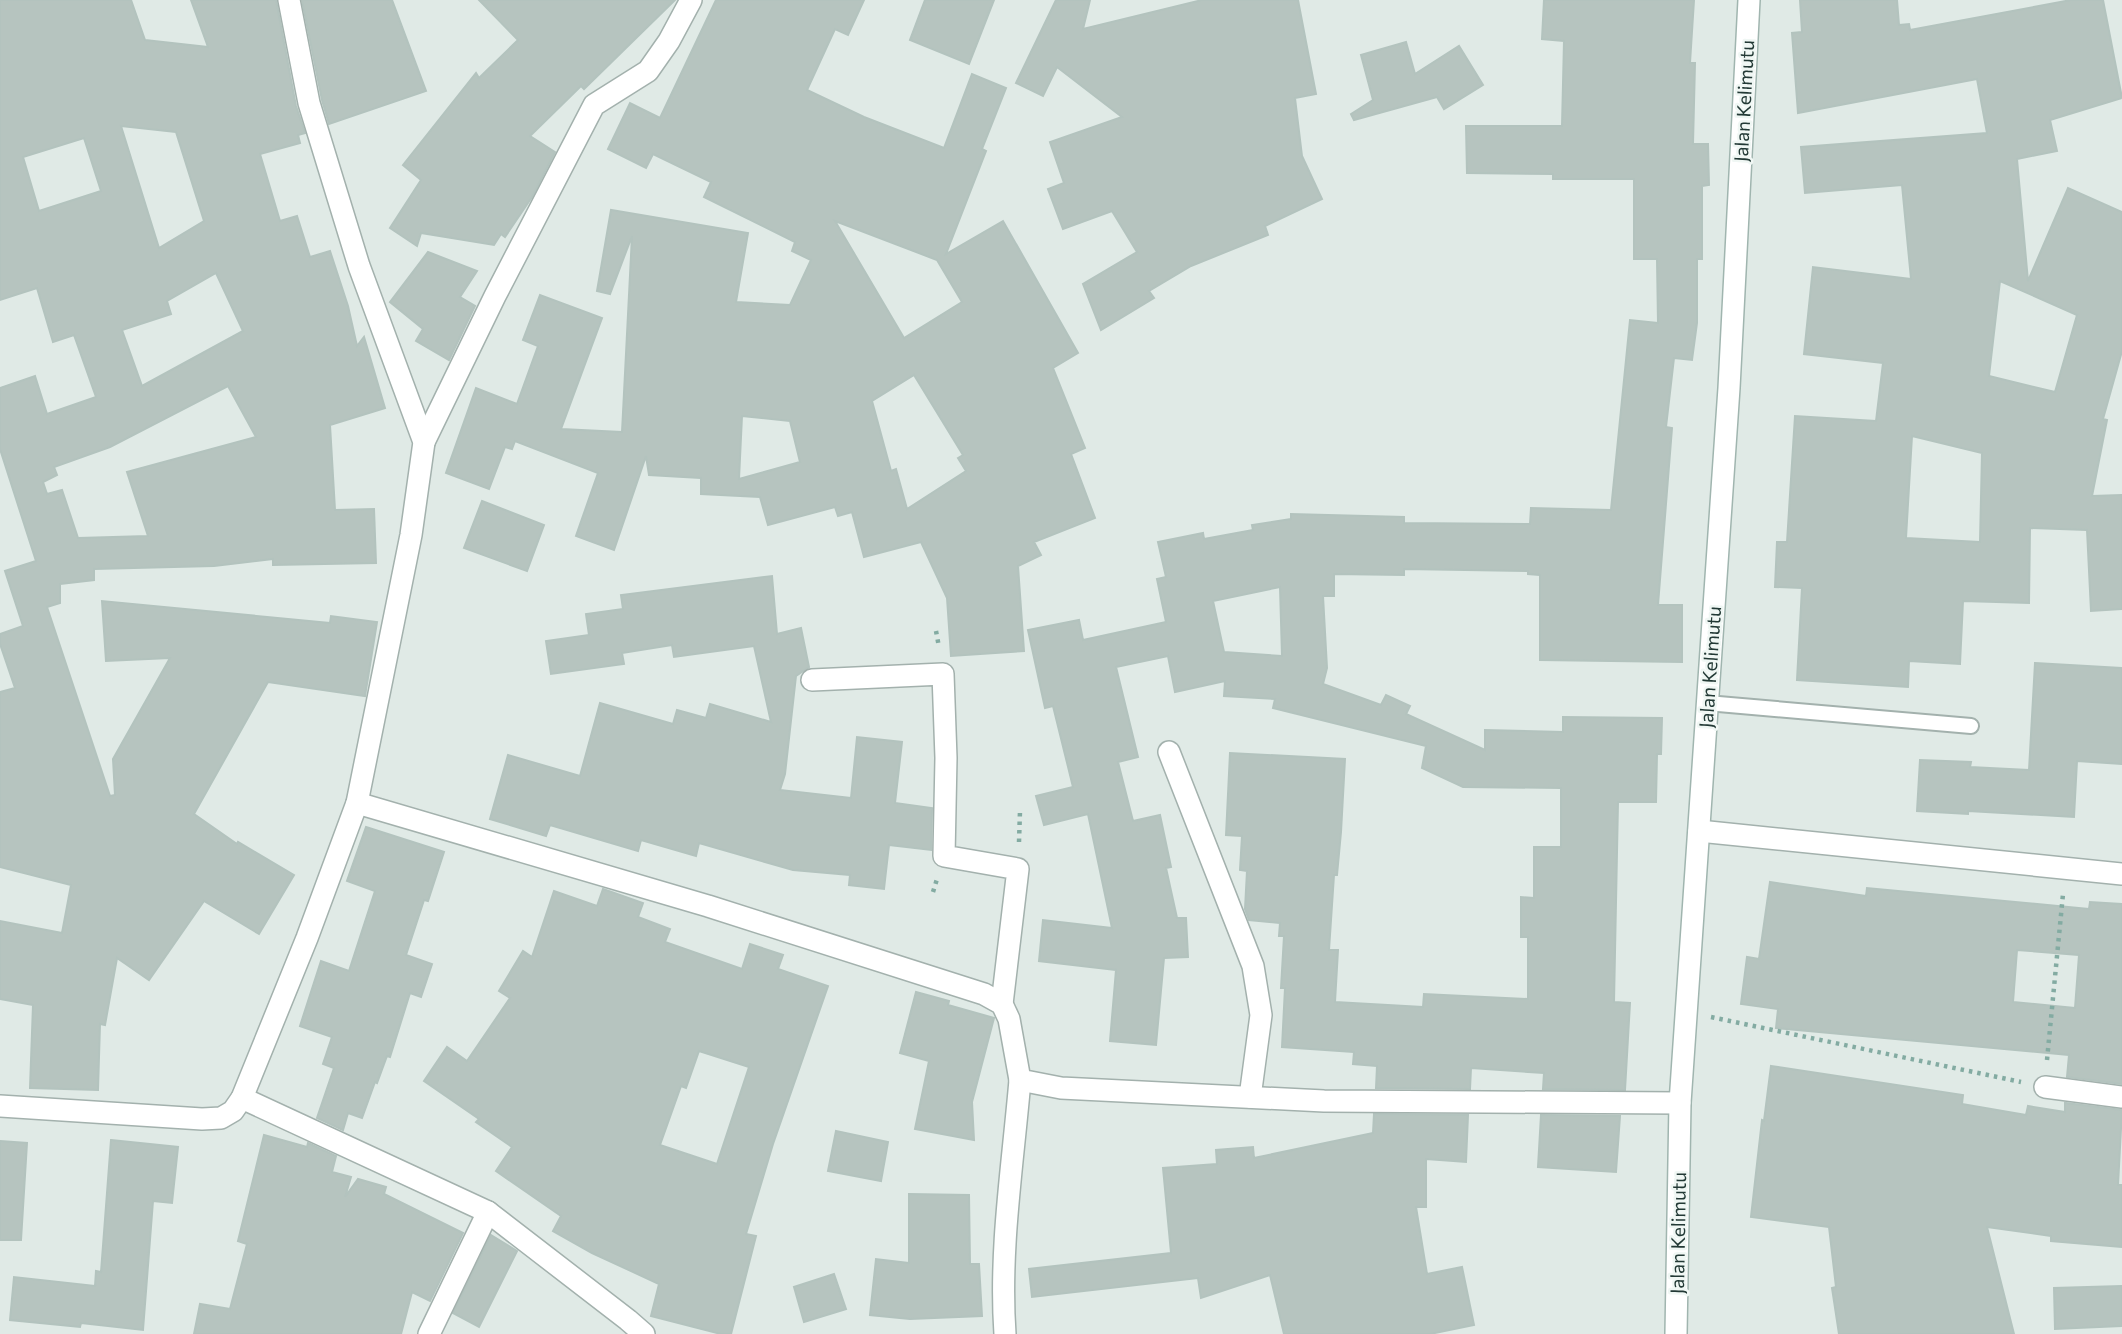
<svg xmlns="http://www.w3.org/2000/svg" width="2122" height="1334" font-family="Commissioner,sans-serif">
<style>
.building{fill:#b6c4bf;stroke:#b3c3be;stroke-width:2;fill-rule:evenodd}
.lines{fill:none;stroke-linecap:round;stroke-linejoin:round}
.lane-casing{stroke:#a3b1ad;stroke-width:18}
.street-casing{stroke:#a3b1ad;stroke-width:24}
.secondary-casing{stroke:#a0b5af;stroke-width:24}
.path{stroke:#83aba2;stroke-width:4.5;stroke-dasharray:3.5 5;stroke-linecap:butt}
.lane{stroke:#fff;stroke-width:14}
.street{stroke:#fff;stroke-width:21}
.secondary{stroke:#fff;stroke-width:21}
.labels{text-anchor:middle;stroke-width:5;stroke-linejoin:round;paint-order:stroke}
.street-label{font-size:19px;fill:#223935;stroke:#f0f7f4}
</style>
<rect width="100%" height="100%" fill="#e0eae6"/>
<g class="building">
<path d="M 0,0 L 131,0 L 145,40 L 208,47 L 191,0 L 276,0 L 296,106 L 305,133 L 298,135 L 300,143 L 260,154 L 280,221 L 297,216 L 310,257 L 330,251 L 348,306 L 357,346 L 364,337 L 385,408 L 330,425 L 335,510 L 374,509 L 376,563 L 273,565 L 273,559 L 214,566 L 94,569 L 94,580 L 60,584 L 60,603 L 47,607 L 110,796 L 115,795 L 113,759 L 170,658 L 106,661 L 102,601 L 330,623 L 331,616 L 377,622 L 365,696 L 268,682 L 194,814 L 237,844 L 238,842 L 294,875 L 259,934 L 204,901 L 149,980 L 117,958 L 105,1025 L 100,1024 L 98,1090 L 30,1088 L 33,1005 L 0,999 L 0,921 L 62,933 L 71,885 L 0,867 L 0,692 L 15,688 L 0,644 L 0,634 L 23,626 L 5,571 L 36,561 L 0,449 L 0,388 L 35,376 L 47,414 L 96,397 L 74,335 L 53,342 L 37,288 L 0,300 ZM 121,126 L 176,132 L 204,221 L 159,248 ZM 84,138 L 101,191 L 39,211 L 23,157 ZM 216,273 L 243,331 L 142,386 L 122,330 L 171,314 L 167,301 ZM 228,386 L 256,437 L 127,472 L 148,536 L 78,538 L 62,490 L 47,494 L 43,482 L 57,475 L 54,467 L 110,447 Z"/>
<path d="M 302,0 L 392,0 L 426,91 L 329,124 L 322,100 Z"/>
<path d="M 479,0 L 675,0 L 584,89 L 581,86 L 530,136 L 555,152 L 532,197 L 505,237 L 501,234 L 494,245 L 421,233 L 417,246 L 390,228 L 421,180 L 403,165 L 476,73 L 479,78 L 518,40 Z"/>
<path d="M 716,0 L 864,0 L 848,35 L 835,29 L 807,90 L 864,117 L 944,148 L 972,74 L 1006,88 L 982,149 L 986,151 L 946,254 L 1003,221 L 1078,353 L 1053,368 L 1085,448 L 1071,454 L 1095,518 L 1034,542 L 1041,555 L 1018,566 L 1024,651 L 951,656 L 947,598 L 921,542 L 864,557 L 852,512 L 838,516 L 835,507 L 768,525 L 760,497 L 701,494 L 701,478 L 649,475 L 646,456 L 614,550 L 576,536 L 598,473 L 515,441 L 512,449 L 505,447 L 489,489 L 446,473 L 476,388 L 517,404 L 538,346 L 523,340 L 540,295 L 602,318 L 561,429 L 622,432 L 632,236 L 610,294 L 597,291 L 611,210 L 748,233 L 736,302 L 790,305 L 811,260 L 792,251 L 795,242 L 704,197 L 711,182 L 653,154 L 646,168 L 608,149 L 630,103 L 660,118 ZM 835,221 L 937,260 L 962,302 L 904,338 ZM 914,375 L 963,455 L 958,458 L 966,471 L 907,509 L 896,469 L 891,471 L 872,401 ZM 742,416 L 790,421 L 800,462 L 739,479 Z"/>
<path d="M 925,0 L 994,0 L 969,64 L 910,40 Z"/>
<path d="M 1056,0 L 1090,0 L 1083,29 L 1202,0 L 1298,0 L 1316,94 L 1295,98 L 1302,156 L 1322,199 L 1265,226 L 1268,235 L 1191,266 L 1149,291 L 1154,298 L 1101,330 L 1083,284 L 1137,252 L 1112,211 L 1063,229 L 1048,189 L 1064,183 L 1050,142 L 1122,117 L 1057,67 L 1043,96 L 1016,83 Z"/>
<path d="M 1544,0 L 1694,0 L 1690,63 L 1695,63 L 1693,144 L 1708,144 L 1709,185 L 1702,186 L 1702,259 L 1697,259 L 1697,323 L 1692,360 L 1674,358 L 1666,427 L 1672,428 L 1658,605 L 1682,605 L 1682,662 L 1540,660 L 1540,575 L 1528,574 L 1528,571 L 1404,569 L 1404,575 L 1334,574 L 1334,596 L 1323,596 L 1327,668 L 1323,684 L 1381,705 L 1386,695 L 1410,706 L 1406,714 L 1485,750 L 1485,730 L 1563,732 L 1563,717 L 1662,718 L 1661,754 L 1657,754 L 1656,802 L 1618,802 L 1614,1002 L 1630,1003 L 1625,1090 L 1543,1089 L 1544,1073 L 1471,1068 L 1470,1089 L 1376,1088 L 1377,1066 L 1353,1064 L 1354,1052 L 1282,1047 L 1285,988 L 1281,988 L 1284,936 L 1279,936 L 1280,923 L 1249,920 L 1245,909 L 1247,871 L 1240,870 L 1242,836 L 1226,835 L 1230,753 L 1345,759 L 1341,832 L 1337,875 L 1334,875 L 1329,950 L 1338,950 L 1335,1002 L 1423,1007 L 1424,994 L 1528,999 L 1528,937 L 1521,937 L 1521,897 L 1534,898 L 1534,847 L 1561,847 L 1561,788 L 1463,787 L 1422,768 L 1426,746 L 1273,708 L 1275,699 L 1224,696 L 1225,681 L 1175,692 L 1168,656 L 1116,667 L 1138,757 L 1118,762 L 1133,821 L 1160,815 L 1171,867 L 1166,868 L 1177,918 L 1186,918 L 1188,957 L 1164,958 L 1156,1045 L 1110,1041 L 1116,970 L 1039,961 L 1043,920 L 1112,928 L 1088,814 L 1044,825 L 1036,796 L 1073,787 L 1053,706 L 1045,708 L 1028,630 L 1079,620 L 1083,640 L 1166,622 L 1157,579 L 1166,577 L 1158,542 L 1203,533 L 1204,539 L 1253,530 L 1252,525 L 1291,519 L 1291,514 L 1404,517 L 1404,523 L 1530,524 L 1531,508 L 1611,510 L 1630,320 L 1658,323 L 1657,259 L 1634,259 L 1634,179 L 1553,179 L 1553,174 L 1467,173 L 1466,126 L 1562,126 L 1564,41 L 1542,39 ZM 1280,587 L 1282,656 L 1224,652 L 1213,601 Z"/>
<path d="M 1800,0 L 1897,0 L 1899,25 L 1909,24 L 1910,30 L 2071,0 L 2103,0 L 2122,98 L 2050,120 L 2057,151 L 2017,159 L 2028,281 L 2068,188 L 2122,212 L 2122,351 L 2103,419 L 2107,420 L 2092,496 L 2122,495 L 2122,609 L 2091,611 L 2087,530 L 2030,528 L 2029,603 L 1963,601 L 1960,664 L 1909,661 L 1908,687 L 1797,680 L 1802,588 L 1775,587 L 1777,542 L 1787,542 L 1795,416 L 1876,421 L 1883,363 L 1804,354 L 1813,267 L 1911,279 L 1902,185 L 1805,193 L 1801,147 L 1987,133 L 1977,79 L 1798,113 L 1792,33 L 1802,32 ZM 2000,281 L 2077,315 L 2055,392 L 1989,376 ZM 1912,436 L 1982,453 L 1980,542 L 1906,538 Z"/>
<path d="M 1406,42 L 1415,74 L 1459,46 L 1483,85 L 1444,109 L 1437,97 L 1354,120 L 1351,114 L 1373,100 L 1361,55 Z"/>
<path d="M 428,252 L 477,271 L 460,297 L 475,306 L 449,360 L 416,341 L 423,329 L 390,302 Z"/>
<path d="M 482,501 L 544,525 L 527,571 L 464,548 Z"/>
<path d="M 772,576 L 777,634 L 801,628 L 809,667 L 796,676 L 785,774 L 780,790 L 851,798 L 857,737 L 902,742 L 895,803 L 932,808 L 931,850 L 889,845 L 884,889 L 849,885 L 850,875 L 793,870 L 699,843 L 696,856 L 641,840 L 638,851 L 550,825 L 546,836 L 490,819 L 508,755 L 580,776 L 600,703 L 673,724 L 677,710 L 706,718 L 710,704 L 771,722 L 754,646 L 674,657 L 672,645 L 622,653 L 624,664 L 551,674 L 546,641 L 589,635 L 586,614 L 623,609 L 621,595 Z"/>
<path d="M 2035,663 L 2122,668 L 2122,764 L 2077,761 L 2074,817 L 1968,811 L 1968,814 L 1917,811 L 1920,760 L 1971,762 L 1970,767 L 2029,770 Z"/>
<path d="M 366,827 L 444,852 L 428,901 L 424,900 L 406,955 L 432,964 L 421,997 L 410,993 L 390,1057 L 387,1056 L 377,1083 L 375,1082 L 362,1118 L 348,1113 L 343,1130 L 317,1118 L 334,1068 L 323,1064 L 332,1037 L 300,1026 L 321,961 L 349,971 L 375,891 L 347,881 Z"/>
<path d="M 1770,882 L 1866,896 L 1867,888 L 2089,909 L 2090,902 L 2122,904 L 2122,1084 L 2067,1077 L 2069,1055 L 1776,1028 L 1778,1009 L 1741,1004 L 1747,957 L 1759,959 ZM 2017,950 L 2079,955 L 2075,1008 L 2013,1002 Z"/>
<path d="M 603,889 L 643,903 L 638,917 L 670,929 L 665,942 L 742,969 L 750,944 L 783,955 L 778,969 L 828,986 L 773,1144 L 746,1234 L 756,1236 L 731,1334 L 721,1334 L 651,1316 L 659,1284 L 592,1253 L 553,1231 L 561,1216 L 496,1171 L 512,1147 L 476,1122 L 479,1119 L 424,1081 L 447,1047 L 467,1061 L 510,998 L 499,991 L 523,951 L 532,957 L 554,891 L 597,906 ZM 699,1051 L 749,1067 L 717,1164 L 660,1145 L 681,1086 L 686,1088 Z"/>
<path d="M 916,992 L 949,1001 L 948,1005 L 994,1018 L 972,1102 L 974,1140 L 915,1129 L 929,1061 L 900,1053 Z"/>
<path d="M 1771,1066 L 1963,1095 L 1962,1104 L 2026,1115 L 2028,1106 L 2065,1112 L 2065,1103 L 2122,1110 L 2118,1185 L 2122,1185 L 2122,1247 L 2051,1241 L 2051,1236 L 1987,1227 L 2014,1334 L 1839,1334 L 1832,1288 L 1836,1287 L 1829,1227 L 1751,1217 L 1762,1120 L 1764,1121 Z"/>
<path d="M 1374,1114 L 1468,1115 L 1466,1162 L 1426,1159 L 1426,1207 L 1416,1207 L 1427,1274 L 1462,1267 L 1474,1325 L 1430,1334 L 1284,1334 L 1270,1275 L 1201,1298 L 1198,1278 L 1032,1297 L 1029,1269 L 1171,1253 L 1163,1168 L 1217,1164 L 1216,1150 L 1253,1147 L 1254,1158 L 1373,1133 Z"/>
<path d="M 1541,1115 L 1620,1116 L 1616,1172 L 1538,1167 Z"/>
<path d="M 836,1131 L 888,1142 L 881,1181 L 828,1171 Z"/>
<path d="M 264,1135 L 307,1147 L 308,1143 L 336,1156 L 332,1172 L 351,1177 L 345,1197 L 358,1179 L 386,1187 L 384,1194 L 463,1233 L 430,1301 L 412,1292 L 401,1334 L 194,1334 L 200,1304 L 230,1309 L 247,1244 L 238,1241 Z"/>
<path d="M 111,1140 L 178,1147 L 172,1203 L 153,1201 L 143,1330 L 81,1323 L 80,1327 L 10,1320 L 14,1277 L 95,1286 L 96,1271 L 101,1272 Z"/>
<path d="M 0,1141 L 27,1143 L 21,1240 L 0,1240 Z"/>
<path d="M 909,1194 L 969,1195 L 970,1264 L 979,1264 L 982,1316 L 910,1319 L 870,1315 L 876,1259 L 909,1263 Z"/>
<path d="M 491,1235 L 517,1251 L 479,1327 L 453,1313 Z"/>
<path d="M 834,1274 L 846,1309 L 804,1322 L 794,1287 Z"/>
<path d="M 2122,1286 L 2122,1326 L 2055,1329 L 2054,1288 Z"/>
</g>
<g class="lines">
<g class="lane-casing">
<path id="lane" d="M 1707,703 L 1971,726"/>
</g>
<g class="street-casing">
<g id="street">
<path d="M 424,442 L 495,296 L 594,105 L 648,71 L 669,41 L 691,0"/>
<path d="M 812,680 L 943,674 L 946,758 L 944,856 L 1018,869 L 1002,1004"/>
<path d="M 1169,752 L 1253,966 L 1261,1015 L 1250,1097"/>
<path d="M 357,803 L 708,906 L 984,994 L 1002,1004 L 1009,1019 L 1020,1080 L 1061,1088 L 1324,1101 L 1680,1103"/>
<path d="M 1699,831 L 2122,874"/>
<path d="M 2045,1087 L 2122,1097"/>
<path d="M 242,1098 L 488,1212 L 628,1320 L 644,1334"/>
<path d="M 0,1106 L 202,1119 L 221,1118 L 233,1111 L 242,1098 L 307,938 L 357,803 L 411,535 L 424,442 L 359,266 L 309,103 L 289,0"/>
<path d="M 429,1334 L 488,1212"/>
<path d="M 1005,1334 C 999,1250 1013,1163 1020,1080"/>
</g>
</g>
<g class="secondary-casing">
<path id="secondary" d="M 1676,1334 L 1680,1103 L 1729,388 L 1749,0"/>
</g>
<g class="path">
<path d="M 936,631 L 939,647"/>
<path d="M 1019,842 L 1020,811"/>
<path d="M 933,892 L 937,879"/>
<path d="M 1711,1017 L 2021,1082"/>
<path d="M 2047,1060 L 2063,894"/>
</g>
<use href="#lane" class="lane"/>
<use href="#street" class="street"/>
<use href="#secondary" class="secondary"/>
</g>
<g class="labels">
<g class="street-label">
<text transform="translate(1744 101) rotate(-87)" y="7">Jalan Kelimutu</text>
<text transform="translate(1710 667) rotate(-86)" y="7">Jalan Kelimutu</text>
<text transform="translate(1678 1233) rotate(-89)" y="7">Jalan Kelimutu</text>
</g>
</g>
</svg>
